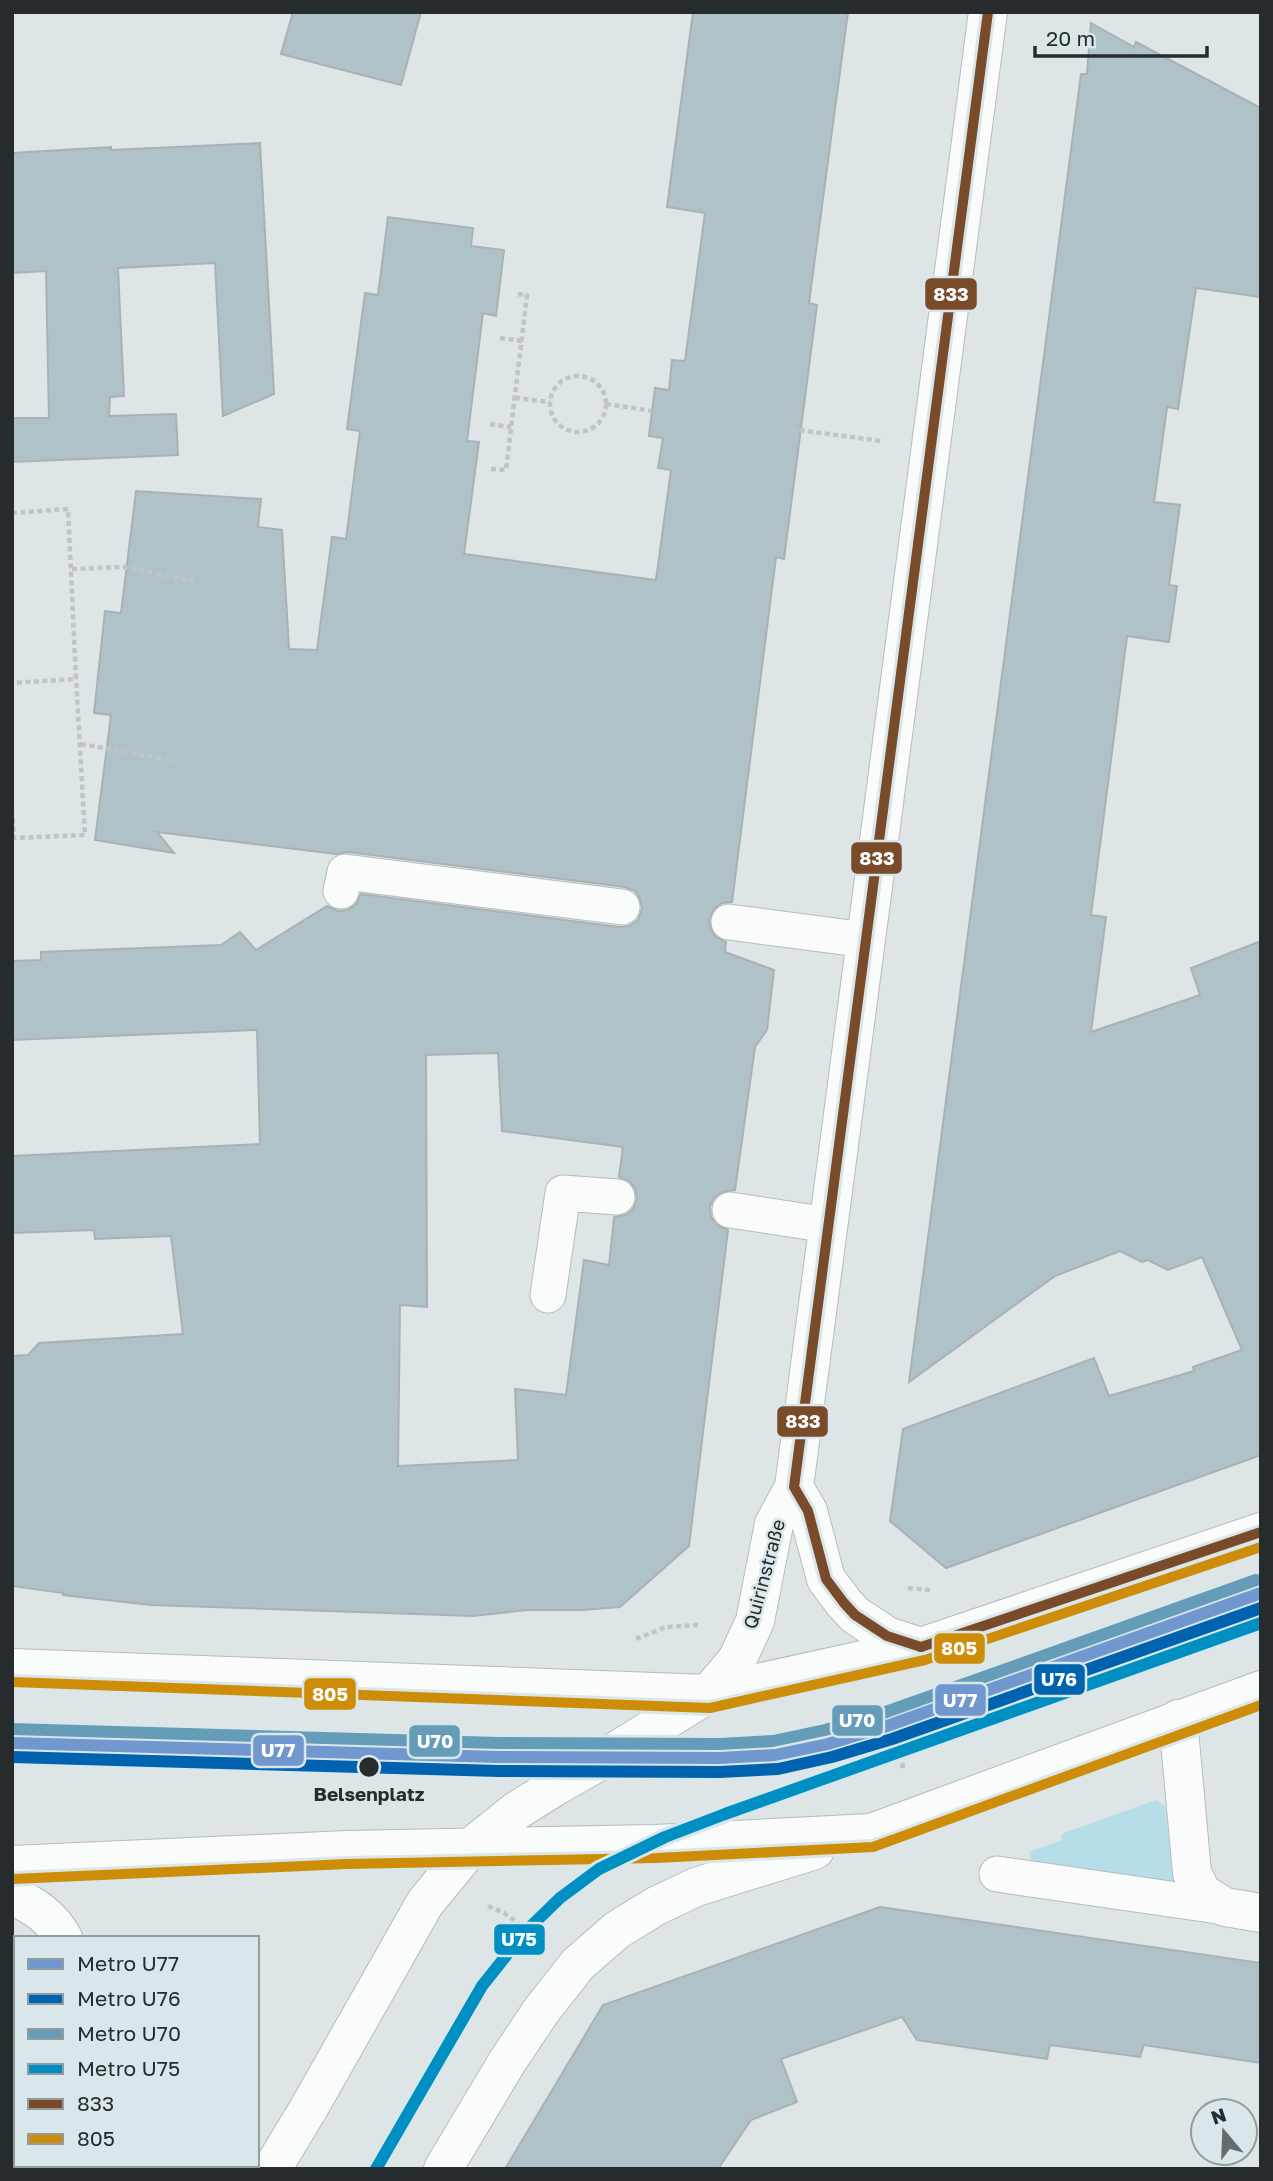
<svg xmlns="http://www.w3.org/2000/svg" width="1273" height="2181" font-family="'Golos Text',sans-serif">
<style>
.green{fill:#b6dee8}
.building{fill:#aec2c8;stroke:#abb1b2;stroke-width:2;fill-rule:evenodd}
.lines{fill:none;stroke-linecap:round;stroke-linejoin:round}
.lane-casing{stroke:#b6bbbd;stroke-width:37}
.street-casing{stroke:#b6bbbd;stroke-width:40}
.secondary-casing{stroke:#b6bbbd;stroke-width:40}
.path{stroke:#c1c3c4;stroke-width:4.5;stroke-dasharray:5 3.5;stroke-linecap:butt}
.lane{stroke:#fafbfb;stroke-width:35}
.street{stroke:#fafbfb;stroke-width:38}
.secondary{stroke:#fafbfb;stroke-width:38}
.bus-1-casing{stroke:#dae7ea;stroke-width:16}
.bus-2-casing{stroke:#dae7ea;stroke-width:16}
.bus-1{stroke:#7a4b2a;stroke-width:10}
.bus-2{stroke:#cd8d09;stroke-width:10}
.metro-1-casing{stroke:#dae7ea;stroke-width:18}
.metro-2-casing{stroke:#dae7ea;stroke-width:18}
.metro-3-casing{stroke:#dae7ea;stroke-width:18}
.metro-4-casing{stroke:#dae7ea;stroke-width:18}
.metro-1{stroke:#7197cf;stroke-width:12}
.metro-2{stroke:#0063af;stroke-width:12}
.metro-3{stroke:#659db8;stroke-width:12}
.metro-4{stroke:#008fc2;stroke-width:12}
.stop-dot{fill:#262b2d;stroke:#dae7ea;stroke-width:2.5}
.labels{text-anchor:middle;stroke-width:5;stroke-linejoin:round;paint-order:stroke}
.street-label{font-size:19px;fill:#262b2d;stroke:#dae7ea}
.stop-label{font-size:19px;font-weight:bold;fill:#262b2d;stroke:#dae7ea}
.line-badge{stroke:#dae7ea;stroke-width:2.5}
.badge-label{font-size:19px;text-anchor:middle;font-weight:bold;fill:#fff}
</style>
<rect width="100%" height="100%" fill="#dee5e6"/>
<path class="green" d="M 1156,1800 L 1165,1806 L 1174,1885 L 1033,1864 L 1029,1852 L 1062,1840 L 1061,1834 Z"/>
<g class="building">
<path d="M 293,12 L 421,12 L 401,85 L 281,54 Z"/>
<path d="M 693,12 L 848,12 L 809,303 L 817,305 L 784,559 L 776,557 L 732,902 L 722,903 L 714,909 L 709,920 L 711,930 L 716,937 L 726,942 L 725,952 L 774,970 L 767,1030 L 755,1047 L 735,1190 L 722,1192 L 714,1198 L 710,1206 L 711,1217 L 717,1225 L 728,1230 L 689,1546 L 620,1607 L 583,1610 L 527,1610 L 473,1616 L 151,1605 L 63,1595 L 63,1593 L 12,1586 L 12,1356 L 28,1355 L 39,1343 L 183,1334 L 171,1236 L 95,1239 L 94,1230 L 12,1233 L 12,1156 L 260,1144 L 257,1030 L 12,1040 L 12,961 L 41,960 L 41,952 L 221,945 L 240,932 L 256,950 L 327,906 L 338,911 L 348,910 L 356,904 L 361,894 L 619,927 L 629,926 L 638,920 L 642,909 L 640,899 L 635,891 L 625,887 L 348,852 L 336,854 L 157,832 L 174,853 L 95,840 L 111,715 L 94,713 L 105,611 L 121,613 L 136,491 L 261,499 L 258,527 L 282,530 L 289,649 L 317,650 L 332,537 L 346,539 L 360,431 L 347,429 L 365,293 L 378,295 L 388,217 L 473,228 L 471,246 L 504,250 L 496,316 L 483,313 L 467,441 L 479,442 L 464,554 L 656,580 L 671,470 L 658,468 L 663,438 L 649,436 L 652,411 L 655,388 L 669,390 L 672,360 L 685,361 L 705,213 L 667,207 ZM 498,1053 L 502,1131 L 623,1147 L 619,1177 L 629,1181 L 635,1188 L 637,1199 L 633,1209 L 626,1215 L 614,1217 L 609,1265 L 584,1260 L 566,1395 L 515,1389 L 518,1460 L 398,1466 L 400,1305 L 427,1307 L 426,1055 Z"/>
<path d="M 1091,23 L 1134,47 L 1136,42 L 1261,108 L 1261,297 L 1196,288 L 1178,409 L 1167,407 L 1154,502 L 1180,505 L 1169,585 L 1177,586 L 1169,642 L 1127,636 L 1091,915 L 1106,917 L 1091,1032 L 1200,995 L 1191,968 L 1261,941 L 1261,1455 L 946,1568 L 890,1521 L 903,1429 L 1094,1358 L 1109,1396 L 1194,1371 L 1193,1367 L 1242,1350 L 1202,1257 L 1168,1270 L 1148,1260 L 1142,1262 L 1120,1251 L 1055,1276 L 909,1382 L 1081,74 L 1087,74 Z"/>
<path d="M 260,143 L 274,394 L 223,416 L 215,263 L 118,268 L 124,396 L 110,397 L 109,416 L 176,414 L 178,455 L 12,462 L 12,418 L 49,418 L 46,271 L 12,273 L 12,153 L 111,147 L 111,150 Z"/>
<path d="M 880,1907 L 1261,1963 L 1261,2063 L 1144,2045 L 1140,2057 L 1050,2045 L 1047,2059 L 917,2040 L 902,2017 L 781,2059 L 797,2102 L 751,2120 L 718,2169 L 505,2169 L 603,2005 Z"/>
</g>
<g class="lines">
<g class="lane-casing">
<g id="lane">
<path d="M 341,891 L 345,872 L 622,907"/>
<path d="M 729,922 L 866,940"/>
<path d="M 730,1210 L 829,1225"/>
<path d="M 548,1295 L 563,1193 L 617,1197"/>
<path d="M 997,1874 L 1225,1907"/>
</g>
</g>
<g class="street-casing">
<g id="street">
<path d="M 794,1487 L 808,1511 L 826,1579 L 844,1603 L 855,1615 L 887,1636 L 921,1647"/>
<path d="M 708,1694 L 737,1660 L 755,1621 L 774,1524 L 794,1487 L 988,12"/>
<path d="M 1178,1719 L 1192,1873 L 1202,1893 L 1225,1907 L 1261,1913"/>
</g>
</g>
<g class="secondary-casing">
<g id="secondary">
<path d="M 12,1668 L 708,1694 L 921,1647 L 1261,1532"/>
<path d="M 12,1865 L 347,1850 L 655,1844 L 871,1833 L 1261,1690"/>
<path d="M 12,1895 C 34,1906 51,1916 63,1938"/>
<path d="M 128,2165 L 129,2169"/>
<path d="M 272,2169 L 310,2106 L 425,1903 L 471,1847 L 516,1811 L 556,1786 L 605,1758 L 708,1694"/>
<path d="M 443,2169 L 507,2062 L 541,2011 L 578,1964 L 617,1930 L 656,1906 L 696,1887 L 815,1850"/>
</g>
</g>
<g class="path">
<path d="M 500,338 L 522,341"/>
<circle cx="578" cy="404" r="28"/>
<path d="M 515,398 L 550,402"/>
<path d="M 606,404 L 652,411"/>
<path d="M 490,424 L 511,427"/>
<path d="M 791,429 L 881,441"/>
<path d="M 491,469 L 506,470 L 527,295 L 515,294"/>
<path d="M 12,513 L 68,509 L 76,679 L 12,683"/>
<path d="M 72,569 L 124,567 L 196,582"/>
<path d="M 81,744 L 175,761"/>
<path d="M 12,810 L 14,838 L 85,835 L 76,679"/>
<path d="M 908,1588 L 931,1590"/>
<path d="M 636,1639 L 666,1627 L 698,1625"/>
<path d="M 492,1764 L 517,1737"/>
<path d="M 902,1768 L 918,1698"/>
<path d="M 488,1906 L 504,1913 L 537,1936"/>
<path d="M 12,1979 L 16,1991"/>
</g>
<use href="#lane" class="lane"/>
<use href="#street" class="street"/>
<use href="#secondary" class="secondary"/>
<g class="bus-1-casing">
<g id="bus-1">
<path d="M 921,1647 L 887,1636 L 855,1615 L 844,1603 L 826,1579 L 808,1511 L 794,1487 L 988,12"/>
<path d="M 921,1647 L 1261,1532"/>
</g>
</g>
<g class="bus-2-casing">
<g id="bus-2">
<path d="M 12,1682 L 710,1708 L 925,1660 L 1261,1547"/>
<path d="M 13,1879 L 347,1864 L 656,1858 L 873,1847 L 1261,1705"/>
</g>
</g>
<use href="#bus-1" class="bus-1"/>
<use href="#bus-2" class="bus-2"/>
<g class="metro-1-casing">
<path id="metro-1" d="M 12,1743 L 499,1757 L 720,1758 L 775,1755 L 828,1744 L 887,1726 L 1261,1593"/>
</g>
<g class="metro-2-casing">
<path id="metro-2" d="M 12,1757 L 499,1771 L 720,1772 L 778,1769 L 832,1757 L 892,1739 L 1261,1608"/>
</g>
<g class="metro-3-casing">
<path id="metro-3" d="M 12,1729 L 499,1743 L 720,1744 L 773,1741 L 825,1730 L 883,1713 L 1256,1580"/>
</g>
<g class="metro-4-casing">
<path id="metro-4" d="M 376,2169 L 482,1986 L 525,1932 L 560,1898 L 599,1869 L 665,1837 L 725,1814 L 1261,1623"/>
</g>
<use href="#metro-1" class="metro-1"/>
<use href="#metro-2" class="metro-2"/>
<use href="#metro-3" class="metro-3"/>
<use href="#metro-4" class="metro-4"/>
</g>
<circle class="stop-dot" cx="369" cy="1767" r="11"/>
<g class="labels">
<g class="street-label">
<text transform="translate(764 1574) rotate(-75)" y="7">Quirinstraße</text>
</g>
<g class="stop-label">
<text x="369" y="1801">Belsenplatz</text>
</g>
</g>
<g class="line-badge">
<rect x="924" y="277" width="54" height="34" rx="7" fill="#7a4b2a"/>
<rect x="850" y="841" width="53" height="34" rx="7" fill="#7a4b2a"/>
<rect x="776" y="1405" width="53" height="33" rx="7" fill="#7a4b2a"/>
<rect x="933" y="1632" width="53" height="33" rx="7" fill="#cd8d09"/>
<rect x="1033" y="1663" width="53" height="33" rx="7" fill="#0063af"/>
<rect x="303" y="1677" width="54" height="34" rx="7" fill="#cd8d09"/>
<rect x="934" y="1683" width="53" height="34" rx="7" fill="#7197cf"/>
<rect x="831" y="1704" width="53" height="33" rx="7" fill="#659db8"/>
<rect x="408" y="1724" width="53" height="34" rx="7" fill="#659db8"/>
<rect x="252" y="1734" width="53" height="33" rx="7" fill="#7197cf"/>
<rect x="493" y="1923" width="53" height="33" rx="7" fill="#008fc2"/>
</g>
<g class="badge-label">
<text x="951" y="301">833</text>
<text x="877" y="865">833</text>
<text x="803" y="1428">833</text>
<text x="959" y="1655">805</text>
<text x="1059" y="1686">U76</text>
<text x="330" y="1701">805</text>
<text x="960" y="1707">U77</text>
<text x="857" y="1727">U70</text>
<text x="435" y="1748">U70</text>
<text x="278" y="1757">U77</text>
<text x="519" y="1946">U75</text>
</g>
<rect width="1273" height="2181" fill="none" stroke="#262b2d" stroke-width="28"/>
<rect x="14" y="1936" width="245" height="231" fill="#dae7ea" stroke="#929c9e" stroke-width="2"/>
<rect x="28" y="1959" width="35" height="10" fill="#7197cf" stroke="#929c9e" stroke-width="2"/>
<text x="77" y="1971" font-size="21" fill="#262b2d">Metro U77</text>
<rect x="28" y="1994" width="35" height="10" fill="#0063af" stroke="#929c9e" stroke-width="2"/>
<text x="77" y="2006" font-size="21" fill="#262b2d">Metro U76</text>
<rect x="28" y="2029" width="35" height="10" fill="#659db8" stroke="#929c9e" stroke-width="2"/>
<text x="77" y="2041" font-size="21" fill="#262b2d">Metro U70</text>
<rect x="28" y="2064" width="35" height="10" fill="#008fc2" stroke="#929c9e" stroke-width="2"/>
<text x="77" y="2076" font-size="21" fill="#262b2d">Metro U75</text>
<rect x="28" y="2099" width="35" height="10" fill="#7a4b2a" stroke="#929c9e" stroke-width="2"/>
<text x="77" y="2111" font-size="21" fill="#262b2d">833</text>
<rect x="28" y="2134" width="35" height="10" fill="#cd8d09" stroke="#929c9e" stroke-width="2"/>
<text x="77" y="2146" font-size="21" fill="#262b2d">805</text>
<g transform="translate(1224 2132) rotate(341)"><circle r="33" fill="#dae7ea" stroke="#929c9e" stroke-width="2"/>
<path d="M0-5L12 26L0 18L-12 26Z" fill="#666c6e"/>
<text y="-10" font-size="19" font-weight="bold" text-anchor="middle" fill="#262b2d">N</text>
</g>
<path d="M1035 46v10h172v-10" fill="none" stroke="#262b2d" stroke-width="3.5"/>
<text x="1046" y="46" font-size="21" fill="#262b2d" stroke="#dae7ea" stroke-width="5" paint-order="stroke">20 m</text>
</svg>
